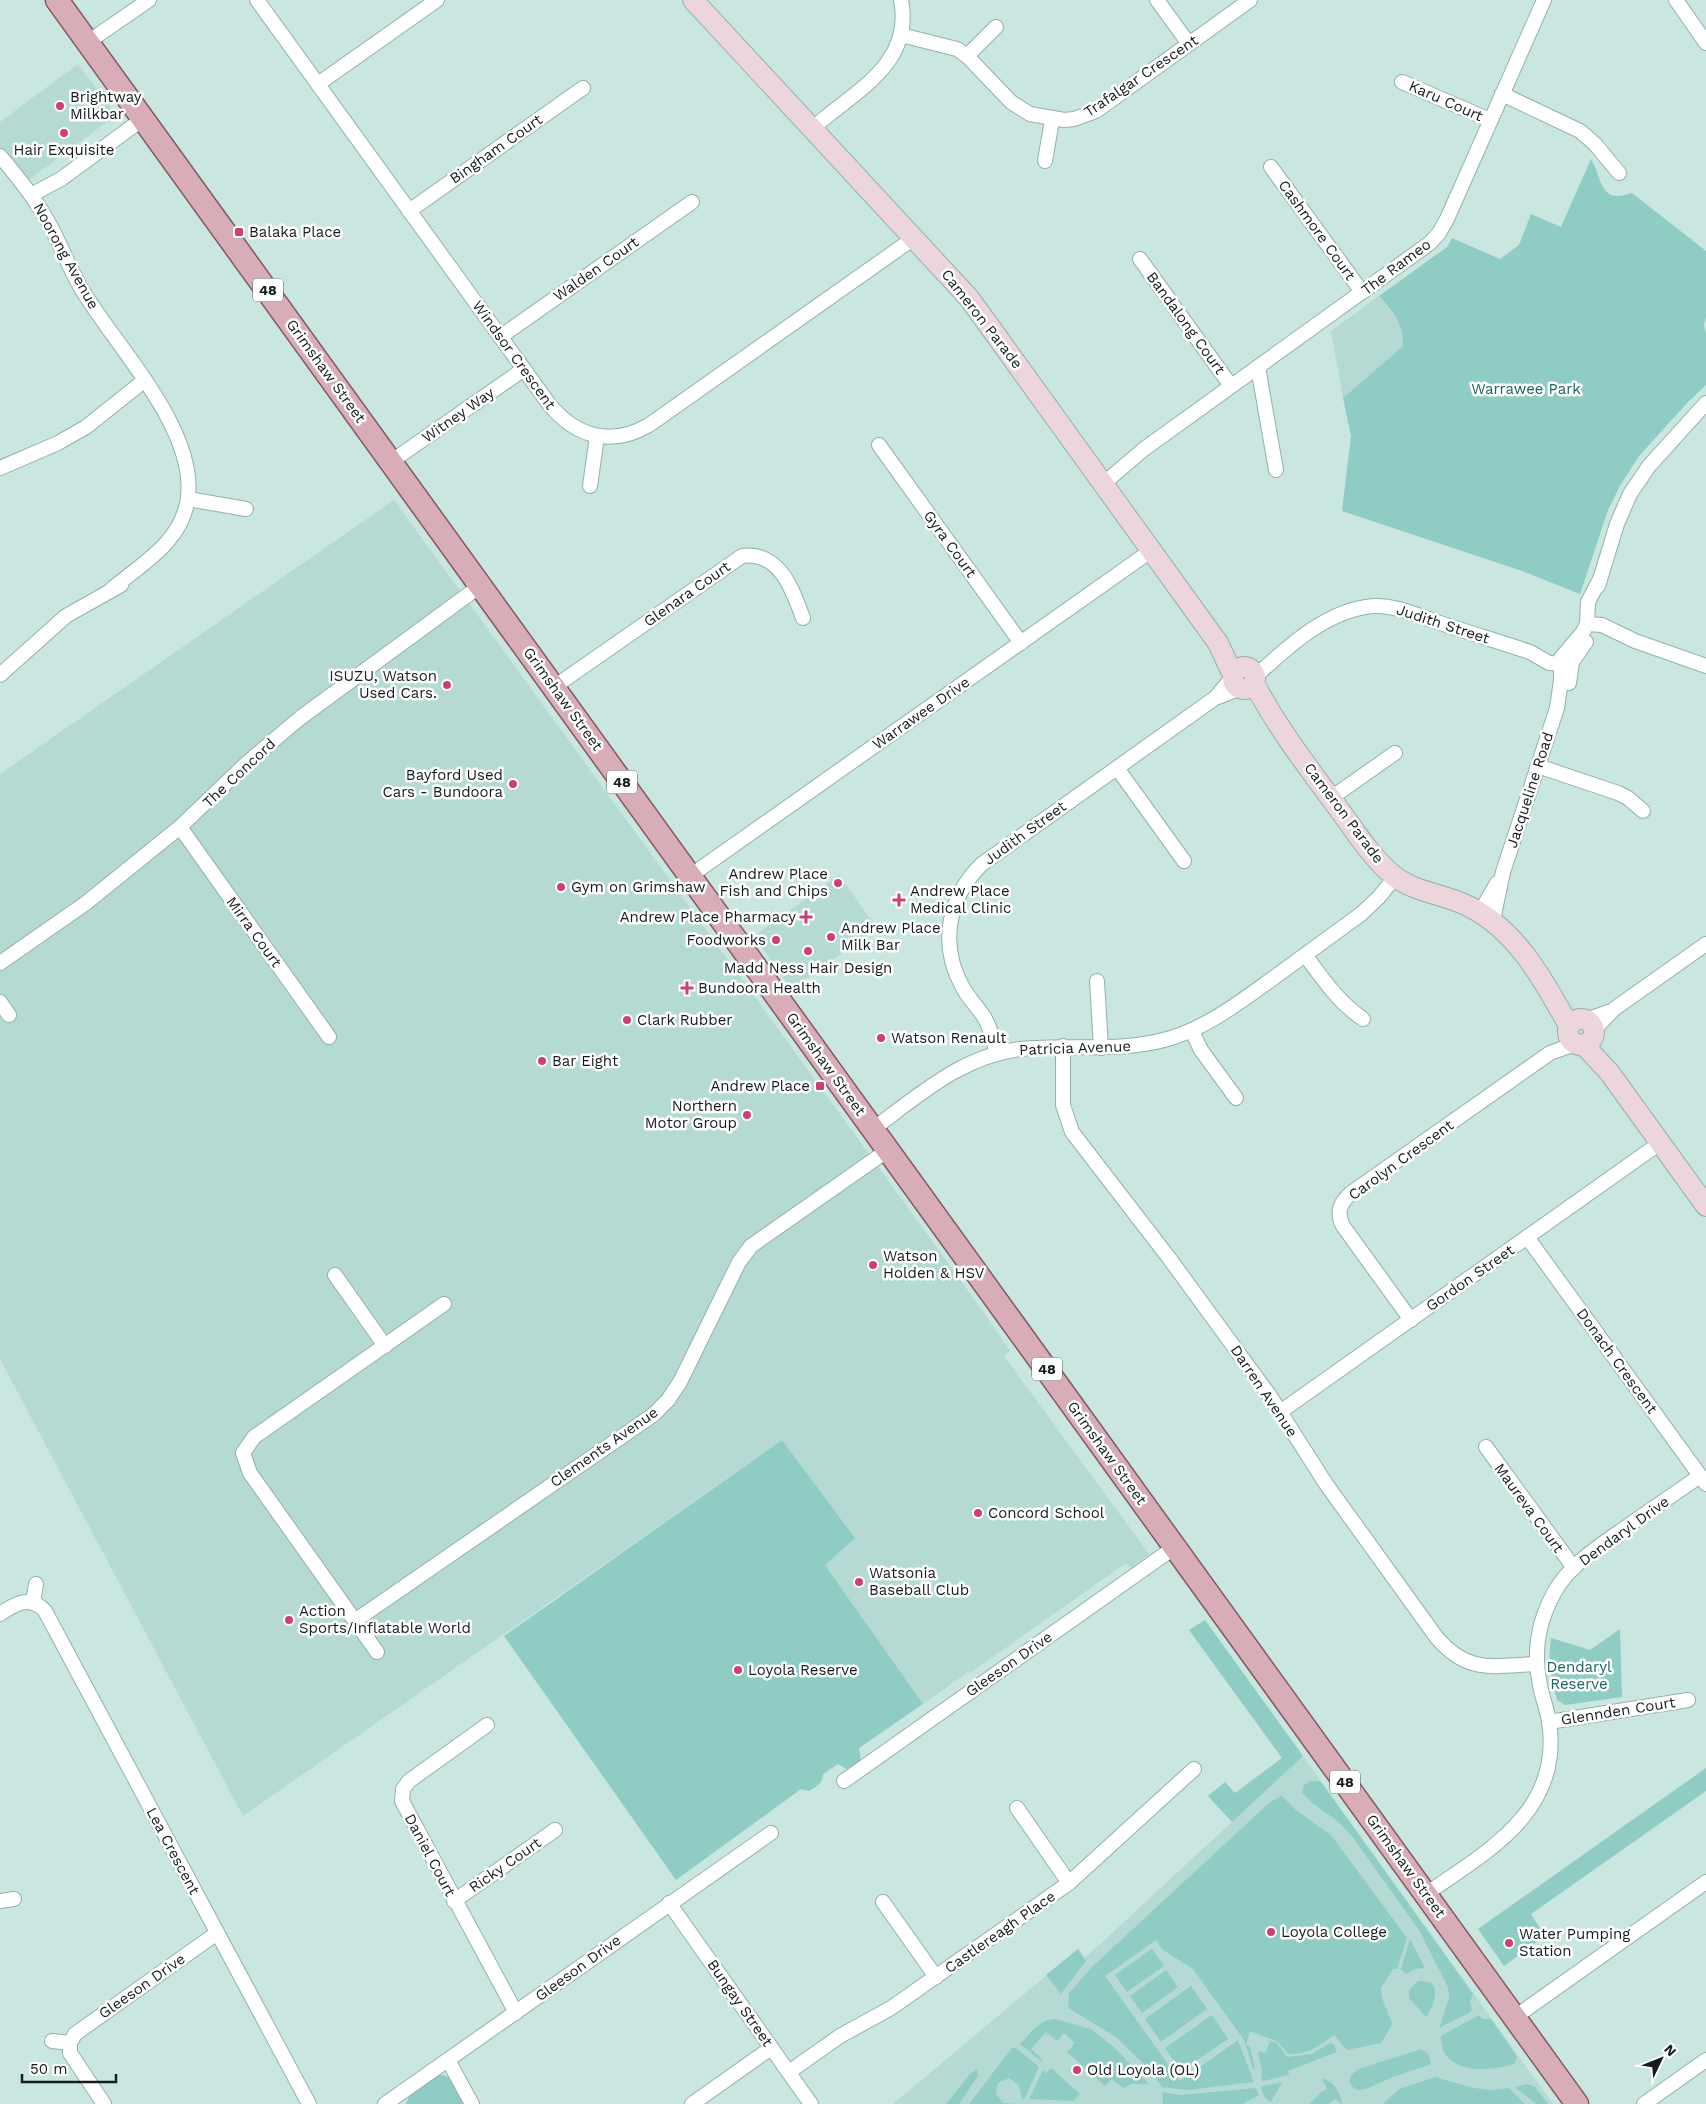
<svg xmlns="http://www.w3.org/2000/svg" width="1706" height="2104" font-family="'Work Sans',sans-serif">
<style>
.built{fill:#b5dad4}
.green{fill:#8fccc4}
.lines{fill:none;stroke-linecap:round;stroke-linejoin:round}
.street-casing{stroke:#95b0ab;stroke-width:16}
.secondary-casing{stroke:#95b0ab;stroke-width:22}
.primary-casing{stroke:#835863;stroke-width:25}
.street{stroke:#fff;stroke-width:14}
.secondary{stroke:#ecd6dc;stroke-width:20}
.primary{stroke:#d9adb8;stroke-width:22}
.poi-dot{fill:#cd4171;stroke:#fff;stroke-width:2}
.labels{text-anchor:middle;stroke-width:5;stroke-linejoin:round;paint-order:stroke}
.shield{fill:#fff;stroke:#5a6160;stroke-width:1}
.shield-label{font-size:14px;font-weight:bold;fill:#131d1c}
.street-label{font-size:15px;fill:#131d1c;stroke:#fff}
.poi-label{font-size:15px;fill:#131d1c;stroke:#fff;text-anchor:start}
.park-label{font-size:15px;fill:#1d635c;stroke:#fff}
</style>
<rect width="100%" height="100%" fill="#c9e6e1"/>
<g class="built">
<path d="M 78,64 L 116,115 L 26,182 L 0,147 L 0,122 Z"/>
<path d="M 1379,296 L 1401,325 L 1404,334 L 1403,346 L 1343,398 L 1331,331 Z"/>
<path d="M 394,500 L 977,1303 L 1010,1351 L 1004,1356 L 1149,1554 L 1130,1568 L 1126,1563 L 970,1673 L 968,1672 L 923,1704 L 825,1565 L 854,1538 L 782,1440 L 243,1816 L 0,1359 L 0,774 Z"/>
<path d="M 839,875 L 877,928 L 792,989 L 754,936 Z"/>
<path d="M 1303,1756 L 1553,2104 L 893,2104 L 1078,1949 L 1085,1958 Z"/>
</g>
<g class="green">
<path d="M 1591,159 C 1603,179 1599,205 1632,193 L 1706,251 L 1706,316 L 1704,325 L 1706,334 L 1706,385 L 1687,403 L 1639,456 L 1621,484 L 1608,510 L 1580,594 L 1522,571 L 1342,511 L 1351,436 L 1343,398 L 1403,346 C 1404,324 1393,312 1379,296 L 1447,247 L 1452,238 L 1500,259 L 1519,245 L 1531,214 L 1561,227 Z"/>
<path d="M 782,1440 L 855,1538 L 825,1565 L 923,1704 L 859,1748 L 861,1761 L 848,1770 L 838,1764 L 823,1774 C 823,1783 816,1787 809,1791 L 801,1789 L 676,1880 L 504,1636 Z"/>
<path d="M 1205,1620 L 1303,1756 L 1232,1822 L 1208,1796 L 1225,1782 L 1235,1793 L 1282,1758 L 1189,1630 Z"/>
<path d="M 1620,1629 L 1622,1697 L 1565,1705 L 1557,1700 C 1550,1679 1548,1659 1551,1638 L 1590,1650 Z"/>
<path d="M 1706,1768 L 1706,1791 L 1531,1914 L 1545,1936 L 1504,1966 L 1478,1929 Z"/>
<path d="M 1310,1781 L 1321,1782 L 1473,1994 L 1470,2002 L 1472,2009 L 1469,2013 L 1439,2028 L 1449,1998 L 1448,1987 L 1419,1930 L 1354,1839 L 1339,1822 L 1312,1803 L 1302,1793 L 1304,1785 Z"/>
<path d="M 1282,1796 L 1296,1810 L 1331,1835 L 1407,1938 L 1397,1969 L 1393,1969 L 1381,1988 L 1382,1998 L 1392,2023 L 1391,2027 L 1381,2043 L 1347,2050 L 1334,2035 C 1320,2046 1306,2055 1288,2054 L 1278,2042 L 1250,2031 L 1246,2045 L 1250,2047 L 1255,2068 L 1253,2069 L 1244,2040 L 1193,1969 L 1163,1950 L 1156,1940 L 1105,1976 L 1180,2081 L 1238,2040 L 1254,2082 L 1188,2090 L 1162,2087 L 1152,2072 L 1116,2037 L 1068,2008 L 1069,1993 L 1092,1967 L 1270,1802 Z"/>
<path d="M 1410,1939 L 1425,1968 L 1415,1969 L 1406,1974 L 1401,1969 Z"/>
<path d="M 1078,1949 L 1086,1961 L 1061,1994 L 1046,1975 Z"/>
<path d="M 1152,1949 L 1164,1966 L 1127,1992 L 1115,1975 Z"/>
<path d="M 1166,1970 L 1178,1987 L 1142,2013 L 1130,1996 Z"/>
<path d="M 1418,1981 C 1445,1979 1434,2005 1426,2017 L 1409,1998 L 1409,1990 Z"/>
<path d="M 1191,1986 L 1207,2009 L 1161,2042 L 1145,2019 Z"/>
<path d="M 1212,2015 L 1228,2039 L 1181,2071 L 1165,2048 Z"/>
<path d="M 1479,2015 L 1483,2019 L 1491,2019 L 1517,2057 L 1514,2064 C 1489,2072 1440,2075 1441,2036 Z"/>
<path d="M 1055,2019 L 1091,2029 L 1115,2048 L 1149,2084 L 1132,2084 L 1123,2088 L 1112,2079 L 1105,2086 L 1067,2052 L 1075,2043 L 1064,2033 L 1057,2041 L 1046,2032 L 1031,2049 L 1043,2060 L 1041,2061 L 1020,2044 C 1031,2033 1039,2020 1055,2019 Z"/>
<path d="M 1270,2041 L 1277,2043 L 1287,2057 L 1312,2054 L 1330,2043 L 1334,2044 L 1337,2052 L 1288,2071 L 1289,2075 L 1264,2081 L 1261,2080 L 1262,2072 L 1258,2051 L 1266,2053 Z"/>
<path d="M 1012,2048 L 1016,2048 L 1039,2067 L 1024,2100 L 1022,2098 L 1019,2085 L 1009,2078 L 998,2083 L 996,2094 L 1003,2103 L 1016,2104 L 969,2104 Z"/>
<path d="M 1421,2049 L 1428,2053 L 1431,2064 L 1388,2079 L 1366,2089 L 1357,2090 C 1345,2083 1349,2075 1359,2069 Z"/>
<path d="M 1051,2068 L 1080,2094 L 1073,2101 L 1029,2099 L 1043,2070 L 1046,2073 Z"/>
<path d="M 977,2069 L 978,2076 L 959,2104 L 946,2104 L 970,2074 Z"/>
<path d="M 443,2075 L 452,2079 L 467,2104 L 406,2104 C 409,2092 431,2076 443,2075 Z"/>
<path d="M 1435,2077 L 1474,2088 L 1490,2090 L 1509,2088 L 1525,2104 L 1383,2104 L 1399,2089 Z"/>
<path d="M 1322,2079 C 1333,2079 1341,2094 1342,2104 L 1335,2099 L 1329,2104 L 1309,2104 L 1321,2092 L 1327,2089 Z"/>
<path d="M 1282,2082 L 1271,2102 L 1266,2099 L 1260,2087 Z"/>
<path d="M 1527,2084 L 1535,2087 L 1548,2104 L 1536,2104 L 1515,2087 Z"/>
<path d="M 1256,2088 L 1259,2095 L 1243,2104 L 1163,2104 L 1162,2092 L 1180,2095 Z"/>
</g>
<g class="lines">
<g class="street-casing">
<g id="street">
<path d="M 257,0 L 549,404 C 576,437 611,447 649,425 L 914,238"/>
<path d="M 1157,0 L 1189,44"/>
<path d="M 1676,0 L 1706,43"/>
<path d="M 901,35 L 957,49 L 967,56 L 1011,102 L 1030,114 L 1064,120 L 1074,119 L 1096,111 L 1250,0"/>
<path d="M 88,42 L 149,0"/>
<path d="M 967,56 L 996,27"/>
<path d="M 1402,82 L 1490,120"/>
<path d="M 318,84 L 437,0"/>
<path d="M 1502,94 L 1580,131 L 1595,144 L 1619,173"/>
<path d="M 813,128 C 853,92 914,65 901,0"/>
<path d="M 0,156 C 17,176 34,197 47,220 C 60,242 68,266 81,288 C 115,346 196,427 188,497 C 183,541 143,563 113,588"/>
<path d="M 1045,161 L 1052,120"/>
<path d="M 1271,167 L 1362,292"/>
<path d="M 31,195 L 61,179 L 144,118"/>
<path d="M 409,211 L 583,88"/>
<path d="M 1140,259 L 1231,386"/>
<path d="M 500,337 L 692,202"/>
<path d="M 1258,367 L 1276,470"/>
<path d="M 879,445 L 1021,643"/>
<path d="M 392,461 L 524,369"/>
<path d="M 0,468 L 58,443 L 86,427 L 145,380"/>
<path d="M 1103,484 L 1144,449 L 1430,243 L 1439,233 L 1447,219 L 1544,0"/>
<path d="M 590,486 L 597,436"/>
<path d="M 188,499 L 246,509"/>
<path d="M 1598,586 L 1617,524 L 1630,494 L 1649,466 L 1706,403"/>
<path d="M 1587,624 L 1602,625 L 1635,641 L 1706,666"/>
<path d="M 0,675 L 66,616 L 121,585"/>
<path d="M 1255,677 C 1287,647 1328,609 1374,606 C 1396,605 1418,616 1440,623 C 1470,633 1500,642 1530,652 L 1549,663 L 1567,664"/>
<path d="M 1569,683 L 1572,662 L 1586,642"/>
<path d="M 554,687 L 742,556 C 779,551 792,588 803,618"/>
<path d="M 1218,697 L 1239,689"/>
<path d="M 1538,766 L 1618,793 L 1628,798 L 1643,811"/>
<path d="M 1117,768 L 1184,861"/>
<path d="M 1331,798 L 1395,753"/>
<path d="M 180,827 L 329,1037"/>
<path d="M 690,876 L 1152,550"/>
<path d="M 1480,913 L 1497,883"/>
<path d="M 1493,920 L 1503,872 L 1557,708 L 1561,680 L 1561,658 L 1583,632 L 1587,624 L 1588,602 L 1600,579"/>
<path d="M 1305,955 C 1323,979 1338,1002 1363,1019"/>
<path d="M 0,963 L 86,903 L 180,827 L 248,762 L 300,718 L 480,586"/>
<path d="M 1097,981 L 1101,1048"/>
<path d="M 0,1002 L 9,1015"/>
<path d="M 1586,1020 L 1608,1012"/>
<path d="M 1192,1031 L 1201,1050 L 1236,1098"/>
<path d="M 1593,1031 L 1614,1009 L 1706,944"/>
<path d="M 1063,1046 L 1063,1105 L 1072,1132 L 1169,1258 L 1270,1396 L 1326,1484 L 1437,1638 C 1468,1674 1493,1666 1536,1664"/>
<path d="M 997,1053 C 993,1041 991,1028 984,1017 C 977,1006 968,998 962,986 C 939,944 948,897 982,864 L 1215,698 L 1232,678"/>
<path d="M 873,1129 C 918,1096 963,1055 1021,1049 C 1071,1044 1122,1053 1171,1038 C 1209,1026 1240,1002 1272,979 C 1302,957 1331,936 1361,914 L 1379,897 L 1395,877"/>
<path d="M 1527,1237 L 1706,1484"/>
<path d="M 335,1275 L 385,1346"/>
<path d="M 1411,1320 L 1343,1226 C 1336,1212 1340,1203 1351,1193 L 1550,1053 L 1575,1044"/>
<path d="M 1280,1412 L 1660,1143"/>
<path d="M 1486,1447 L 1574,1568"/>
<path d="M 33,1602 L 36,1584"/>
<path d="M 0,1614 C 16,1603 30,1595 45,1611 L 309,2104"/>
<path d="M 356,1620 L 653,1415 L 668,1400 L 680,1382 L 739,1262 L 751,1246 L 888,1150"/>
<path d="M 377,1652 L 250,1473 L 243,1453 L 254,1437 L 444,1304"/>
<path d="M 1549,1722 L 1688,1700"/>
<path d="M 487,1725 L 409,1781 L 403,1789 L 402,1801 L 516,2013"/>
<path d="M 844,1781 L 1175,1547"/>
<path d="M 1017,1808 L 1069,1883"/>
<path d="M 1426,1894 C 1488,1851 1563,1811 1549,1721 C 1547,1709 1542,1697 1540,1685 C 1533,1653 1538,1622 1554,1593 C 1570,1563 1604,1543 1632,1523 C 1654,1508 1677,1492 1700,1476"/>
<path d="M 0,1901 L 14,1899"/>
<path d="M 454,1901 L 555,1830"/>
<path d="M 883,1902 L 936,1977"/>
<path d="M 669,1903 L 811,2104"/>
<path d="M 1515,2017 L 1706,1882"/>
<path d="M 52,2041 L 70,2043"/>
<path d="M 448,2060 L 472,2104"/>
<path d="M 789,2072 L 840,2036 L 891,2008 L 1069,1883 L 1194,1769"/>
<path d="M 104,2104 L 70,2053 L 70,2043 L 75,2034 L 217,1933"/>
<path d="M 385,2104 L 771,1833"/>
<path d="M 692,2104 L 771,2048"/>
<path d="M 1644,2104 L 1706,2060"/>
</g>
</g>
<g class="secondary-casing">
<g id="secondary">
<path d="M 693,0 L 969,298 L 1218,643 L 1233,675"/>
<circle cx="1244" cy="678" r="11"/>
<path d="M 1254,683 C 1278,729 1310,770 1341,812 C 1357,834 1373,859 1394,876 C 1416,893 1445,894 1468,906 C 1517,930 1544,981 1569,1026"/>
<circle cx="1581" cy="1032" r="13"/>
<path d="M 1583,1044 L 1609,1072 L 1706,1206"/>
</g>
</g>
<g class="primary-casing">
<path id="primary" d="M 57,0 L 1577,2104"/>
</g>
<use href="#street" class="street"/>
<use href="#secondary" class="secondary"/>
<use href="#primary" class="primary"/>
</g>
<g class="poi-dot">
<circle cx="60" cy="106" r="5"/>
<circle cx="64" cy="133" r="5"/>
<rect x="234" y="227" width="10" height="10" rx="2.5"/>
<circle cx="447" cy="685" r="5"/>
<circle cx="513" cy="784" r="5"/>
<circle cx="838" cy="883" r="5"/>
<circle cx="561" cy="887" r="5"/>
<path d="M896.5 892.5h5v5h5v5h-5v5h-5v-5h-5v-5h5z"/>
<path d="M803.5 909.5h5v5h5v5h-5v5h-5v-5h-5v-5h5z"/>
<circle cx="831" cy="937" r="5"/>
<circle cx="776" cy="940" r="5"/>
<circle cx="808" cy="951" r="5"/>
<path d="M684.5 980.5h5v5h5v5h-5v5h-5v-5h-5v-5h5z"/>
<circle cx="627" cy="1020" r="5"/>
<circle cx="881" cy="1038" r="5"/>
<circle cx="542" cy="1061" r="5"/>
<rect x="815" y="1081" width="10" height="10" rx="2.5"/>
<circle cx="747" cy="1115" r="5"/>
<circle cx="873" cy="1265" r="5"/>
<circle cx="978" cy="1513" r="5"/>
<circle cx="859" cy="1582" r="5"/>
<circle cx="289" cy="1620" r="5"/>
<circle cx="738" cy="1670" r="5"/>
<circle cx="1271" cy="1932" r="5"/>
<circle cx="1509" cy="1943" r="5"/>
<circle cx="1077" cy="2070" r="5"/>
</g>
<g class="labels">
<g class="shield">
<rect x="253" y="278.5" width="30" height="23" rx="4"/>
<rect x="607" y="770.5" width="30" height="23" rx="4"/>
<rect x="1032" y="1357.5" width="30" height="23" rx="4"/>
<rect x="1330" y="1770.5" width="30" height="23" rx="4"/>
</g>
<g class="shield-label">
<text x="268" y="295">48</text>
<text x="622" y="787">48</text>
<text x="1047" y="1374">48</text>
<text x="1345" y="1787">48</text>
</g>
<g class="street-label">
<text transform="translate(1141 76) rotate(-34)" y="5">Trafalgar Crescent</text>
<text transform="translate(1446 101) rotate(24)" y="5">Karu Court</text>
<text transform="translate(496 149) rotate(-35)" y="5">Bingham Court</text>
<text transform="translate(1317 230) rotate(54)" y="5">Cashmore Court</text>
<text transform="translate(66 256) rotate(61)" y="5">Noorong Avenue</text>
<text transform="translate(1396 267) rotate(-37)" y="5">The Rameo</text>
<text transform="translate(596 269) rotate(-35)" y="5">Walden Court</text>
<text transform="translate(982 319) rotate(52)" y="5">Cameron Parade</text>
<text transform="translate(1186 323) rotate(54)" y="5">Bandalong Court</text>
<text transform="translate(514 355) rotate(54)" y="5">Windsor Crescent</text>
<text transform="translate(326 371) rotate(54)" y="5">Grimshaw Street</text>
<text transform="translate(458 415) rotate(-35)" y="5">Witney Way</text>
<text transform="translate(950 544) rotate(54)" y="5">Gyra Court</text>
<text transform="translate(687 594) rotate(-35)" y="5">Glenara Court</text>
<text transform="translate(1443 624) rotate(18)" y="5">Judith Street</text>
<text transform="translate(563 699) rotate(54)" y="5">Grimshaw Street</text>
<text transform="translate(921 713) rotate(-35)" y="5">Warrawee Drive</text>
<text transform="translate(239 773) rotate(-43)" y="5">The Concord</text>
<text transform="translate(1530 790) rotate(-72)" y="5">Jacqueline Road</text>
<text transform="translate(1344 813) rotate(53)" y="5">Cameron Parade</text>
<text transform="translate(1025 833) rotate(-36)" y="5">Judith Street</text>
<text transform="translate(254 932) rotate(54)" y="5">Mirra Court</text>
<text transform="translate(1075 1048) rotate(-2)" y="5">Patricia Avenue</text>
<text transform="translate(826 1064) rotate(54)" y="5">Grimshaw Street</text>
<text transform="translate(1401 1160) rotate(-36)" y="5">Carolyn Crescent</text>
<text transform="translate(1470 1278) rotate(-35)" y="5">Gordon Street</text>
<text transform="translate(1617 1361) rotate(54)" y="5">Donach Crescent</text>
<text transform="translate(1264 1391) rotate(56)" y="5">Darren Avenue</text>
<text transform="translate(604 1447) rotate(-35)" y="5">Clements Avenue</text>
<text transform="translate(1107 1453) rotate(54)" y="5">Grimshaw Street</text>
<text transform="translate(1529 1508) rotate(54)" y="5">Maureva Court</text>
<text transform="translate(1624 1531) rotate(-36)" y="5">Dendaryl Drive</text>
<text transform="translate(1009 1664) rotate(-35)" y="5">Gleeson Drive</text>
<text transform="translate(1618 1711) rotate(-9)" y="5">Glennden Court</text>
<text transform="translate(173 1851) rotate(62)" y="5">Lea Crescent</text>
<text transform="translate(430 1855) rotate(62)" y="5">Daniel Court</text>
<text transform="translate(505 1865) rotate(-35)" y="5">Ricky Court</text>
<text transform="translate(1406 1866) rotate(54)" y="5">Grimshaw Street</text>
<text transform="translate(1000 1932) rotate(-35)" y="5">Castlereagh Place</text>
<text transform="translate(578 1968) rotate(-36)" y="5">Gleeson Drive</text>
<text transform="translate(142 1986) rotate(-35)" y="5">Gleeson Drive</text>
<text transform="translate(740 2003) rotate(55)" y="5">Bungay Street</text>
</g>
<g class="poi-label">
<text x="70" y="102">Brightway<tspan x="70" dy="17">Milkbar</tspan></text>
<text x="64" y="155" text-anchor="middle">Hair Exquisite</text>
<text x="249" y="237">Balaka Place</text>
<text x="437" y="681" text-anchor="end">ISUZU, Watson<tspan x="437" dy="17">Used Cars.</tspan></text>
<text x="503" y="780" text-anchor="end">Bayford Used<tspan x="503" dy="17">Cars - Bundoora</tspan></text>
<text x="828" y="879" text-anchor="end">Andrew Place<tspan x="828" dy="17">Fish and Chips</tspan></text>
<text x="571" y="892">Gym on Grimshaw</text>
<text x="910" y="896">Andrew Place<tspan x="910" dy="17">Medical Clinic</tspan></text>
<text x="796" y="922" text-anchor="end">Andrew Place Pharmacy</text>
<text x="841" y="933">Andrew Place<tspan x="841" dy="17">Milk Bar</tspan></text>
<text x="766" y="945" text-anchor="end">Foodworks</text>
<text x="808" y="973" text-anchor="middle">Madd Ness Hair Design</text>
<text x="698" y="993">Bundoora Health</text>
<text x="637" y="1025">Clark Rubber</text>
<text x="891" y="1043">Watson Renault</text>
<text x="552" y="1066">Bar Eight</text>
<text x="810" y="1091" text-anchor="end">Andrew Place</text>
<text x="737" y="1111" text-anchor="end">Northern<tspan x="737" dy="17">Motor Group</tspan></text>
<text x="883" y="1261">Watson<tspan x="883" dy="17">Holden &amp; HSV</tspan></text>
<text x="988" y="1518">Concord School</text>
<text x="869" y="1578">Watsonia<tspan x="869" dy="17">Baseball Club</tspan></text>
<text x="299" y="1616">Action<tspan x="299" dy="17">Sports/Inflatable World</tspan></text>
<text x="748" y="1675">Loyola Reserve</text>
<text x="1281" y="1937">Loyola College</text>
<text x="1519" y="1939">Water Pumping<tspan x="1519" dy="17">Station</tspan></text>
<text x="1087" y="2075">Old Loyola (OL)</text>
</g>
<g class="park-label">
<text x="1526" y="394">Warrawee Park</text>
<text x="1579" y="1672">Dendaryl<tspan x="1579" dy="17">Reserve</tspan></text>
</g>
</g>
<g transform="translate(1661 2059) rotate(47)" stroke="#ffffff" stroke-width="4" paint-order="stroke">
<path d="M0-4L9 19L0 12L-9 19Z" fill="#131d1c"/>
<text y="-8" font-size="14" font-weight="bold" text-anchor="middle" fill="#131d1c">N</text>
</g>
<path d="M22 2074v8h94v-8" fill="none" stroke="#131d1c" stroke-width="2.5"/>
<text x="30" y="2074" font-size="15" fill="#131d1c" stroke="#ffffff" stroke-width="4" paint-order="stroke">50 m</text>
</svg>
